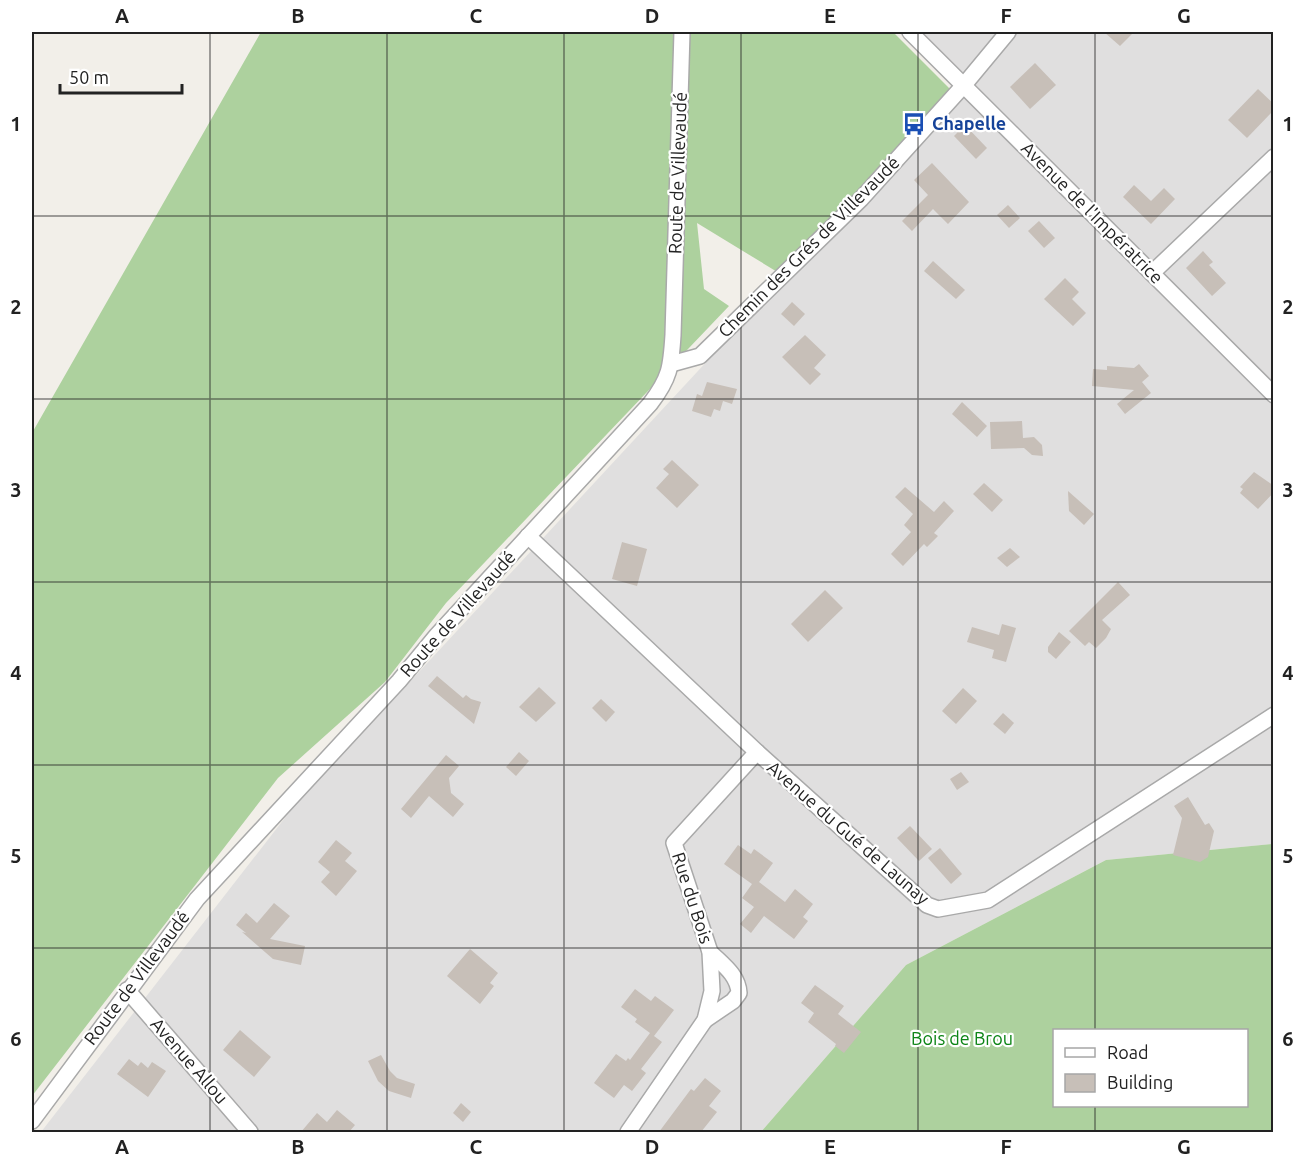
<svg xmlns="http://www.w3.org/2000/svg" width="1305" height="1164" font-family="Ubuntu,sans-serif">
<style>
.residential{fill:#e0dfdf}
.forest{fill:#add19e;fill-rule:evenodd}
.building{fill:#c7bfb8}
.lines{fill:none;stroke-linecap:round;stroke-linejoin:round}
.minor-casing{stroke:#a9a9a9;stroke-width:18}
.minor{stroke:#fff;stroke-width:15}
.grid{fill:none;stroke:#222;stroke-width:1.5;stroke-opacity:0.55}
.labels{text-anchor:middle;stroke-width:4.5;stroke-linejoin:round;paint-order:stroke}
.transit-label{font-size:18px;font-weight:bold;fill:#164399;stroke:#fff;text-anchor:start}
.street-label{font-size:18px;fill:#222;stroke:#fff}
.park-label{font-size:18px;fill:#0c8416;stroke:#fff}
.neatline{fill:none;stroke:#222;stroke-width:2}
.grid-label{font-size:20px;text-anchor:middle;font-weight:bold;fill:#222}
</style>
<rect width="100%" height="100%" fill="#f2efe9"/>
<path class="residential" d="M 910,32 L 1273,32 L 1273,844 L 1106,860 L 906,965 L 761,1132 L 41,1132 L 291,810 L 963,85 Z"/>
<g class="forest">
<path d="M 261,32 L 893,32 L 952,91 L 779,273 L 697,223 L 704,289 L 729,306 L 446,603 L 385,682 L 278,778 L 32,1096 L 32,433 Z"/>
<path d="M 1273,844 L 1273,1132 L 761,1132 L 906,965 L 1106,860 ZM 1054,1030 L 1246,1030 L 1246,1106 L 1054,1106 Z"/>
</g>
<g class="building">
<path d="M 1104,32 L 1134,32 L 1120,46 Z"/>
<path d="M 1035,63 L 1056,85 L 1030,109 L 1010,87 Z"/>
<path d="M 1258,89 L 1274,104 L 1274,110 L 1247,138 L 1228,120 Z"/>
<path d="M 965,125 L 987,148 L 976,159 L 954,136 Z"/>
<path d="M 932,163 L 969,202 L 948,224 L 933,209 L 912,231 L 902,221 L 928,195 L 914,180 Z"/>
<path d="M 1134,185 L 1151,201 L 1164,188 L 1175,199 L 1151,224 L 1123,197 Z"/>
<path d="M 1008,205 L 1020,218 L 1009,228 L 997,215 Z"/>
<path d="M 1039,221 L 1055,238 L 1044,248 L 1028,231 Z"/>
<path d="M 1203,251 L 1213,262 L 1209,265 L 1226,283 L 1212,296 L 1186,268 Z"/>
<path d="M 933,261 L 965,290 L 956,299 L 924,271 Z"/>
<path d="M 1065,278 L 1079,292 L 1072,299 L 1086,313 L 1073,326 L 1044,299 Z"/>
<path d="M 792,302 L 805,314 L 794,326 L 781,314 Z"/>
<path d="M 805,335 L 826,355 L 814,368 L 821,374 L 810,385 L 782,357 Z"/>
<path d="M 1139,364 L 1149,376 L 1142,382 L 1151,393 L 1125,414 L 1117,404 L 1134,390 L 1092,386 L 1093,369 L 1107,370 L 1107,366 L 1134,368 Z"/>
<path d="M 707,382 L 737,389 L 732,404 L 723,401 L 720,411 L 714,409 L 711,417 L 692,411 L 697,394 L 702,396 Z"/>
<path d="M 962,402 L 987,426 L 977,437 L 952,414 Z"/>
<path d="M 1022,421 L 1023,438 L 1034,437 L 1042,445 L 1043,456 L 1032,455 L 1024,448 L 991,449 L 990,422 Z"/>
<path d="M 672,460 L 699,485 L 677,508 L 656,488 L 669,474 L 663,469 Z"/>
<path d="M 1254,472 L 1274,486 L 1274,492 L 1258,509 L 1240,493 L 1243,489 L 1240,487 Z"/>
<path d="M 984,483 L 1003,500 L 992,512 L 973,494 Z"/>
<path d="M 905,487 L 934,512 L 944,501 L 954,511 L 934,533 L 938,536 L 927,547 L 924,544 L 903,566 L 891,554 L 911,532 L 904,525 L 913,514 L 895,497 Z"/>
<path d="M 1068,491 L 1094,514 L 1084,525 L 1069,511 Z"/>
<path d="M 622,542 L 647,549 L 637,586 L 612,579 Z"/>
<path d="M 1010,548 L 1020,557 L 1007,567 L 997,558 Z"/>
<path d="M 1118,582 L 1130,595 L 1102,620 L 1111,629 L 1106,638 L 1096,648 L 1089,642 L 1085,646 L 1069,631 Z"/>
<path d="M 825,590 L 843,608 L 808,642 L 791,624 Z"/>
<path d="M 1002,624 L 1016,628 L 1006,662 L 992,658 L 994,650 L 967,642 L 972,627 L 999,635 Z"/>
<path d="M 1059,632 L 1071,642 L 1056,659 L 1048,652 L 1048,647 Z"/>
<path d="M 437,676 L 463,698 L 466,695 L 471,699 L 481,702 L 474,724 L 428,686 Z"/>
<path d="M 539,687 L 556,703 L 536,722 L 519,707 Z"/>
<path d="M 963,688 L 977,701 L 956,724 L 942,711 Z"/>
<path d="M 601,699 L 615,712 L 606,722 L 592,708 Z"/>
<path d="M 1003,713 L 1014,723 L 1005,734 L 993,724 Z"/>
<path d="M 519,752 L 529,761 L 516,776 L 506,767 Z"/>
<path d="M 446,755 L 459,766 L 449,778 L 451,793 L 464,804 L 453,817 L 429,796 L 411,818 L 401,809 Z"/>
<path d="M 961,772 L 969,782 L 957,790 L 950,779 Z"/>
<path d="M 1188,797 L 1205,825 L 1209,823 L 1214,831 L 1208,857 L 1200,862 L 1173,855 L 1182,818 L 1174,806 Z"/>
<path d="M 910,826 L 932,849 L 919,861 L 897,838 Z"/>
<path d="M 336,840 L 352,853 L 345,861 L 357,871 L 336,896 L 321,882 L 330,872 L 318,862 Z"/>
<path d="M 738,845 L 751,854 L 754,849 L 773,863 L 759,882 L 785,902 L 795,889 L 813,904 L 803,917 L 808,921 L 794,939 L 764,916 L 751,933 L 740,924 L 754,907 L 742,898 L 752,884 L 724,864 Z"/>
<path d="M 940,848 L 962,874 L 951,884 L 928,858 Z"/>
<path d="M 274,903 L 290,916 L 270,939 L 305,946 L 301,965 L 273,959 L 242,932 L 246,933 L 236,925 L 246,913 L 257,923 Z"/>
<path d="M 470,949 L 498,973 L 490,983 L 494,986 L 480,1004 L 447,976 Z"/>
<path d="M 815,985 L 844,1006 L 838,1014 L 861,1032 L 844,1053 L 835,1046 L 836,1044 L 808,1022 L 814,1013 L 801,1003 Z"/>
<path d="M 635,989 L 651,1001 L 655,996 L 674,1010 L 654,1036 L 650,1033 L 662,1042 L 641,1069 L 646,1073 L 632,1091 L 624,1085 L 614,1098 L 594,1083 L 616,1054 L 626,1061 L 628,1058 L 630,1060 L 650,1033 L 635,1022 L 637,1019 L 621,1007 Z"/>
<path d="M 240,1030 L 271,1057 L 254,1077 L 223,1050 Z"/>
<path d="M 381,1055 L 390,1071 L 397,1078 L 415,1084 L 411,1098 L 389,1091 L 378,1081 L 368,1061 Z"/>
<path d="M 129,1059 L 138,1066 L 141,1062 L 148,1068 L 152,1062 L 166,1071 L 148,1097 L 117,1074 Z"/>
<path d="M 705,1078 L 721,1091 L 709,1106 L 717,1112 L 701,1132 L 659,1132 L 691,1089 L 694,1091 Z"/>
<path d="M 461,1103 L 471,1112 L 463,1122 L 453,1113 Z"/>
<path d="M 337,1110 L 355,1125 L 349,1132 L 301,1132 L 317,1113 L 327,1122 Z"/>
</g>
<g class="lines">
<g class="minor-casing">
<g id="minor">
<path d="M 910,32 L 1274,395"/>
<path d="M 1152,273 L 1274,157"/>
<path d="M 671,364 L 700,356 L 861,199 L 964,85 L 1008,32"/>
<path d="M 528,536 L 757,752 L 927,905 L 938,909 L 988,900 L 1274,715"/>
<path d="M 127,990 L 250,1132"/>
<path d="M 705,1020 L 733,1001 L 739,993 C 738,975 723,965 710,952"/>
<path d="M 32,1121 L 197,899 L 399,681 L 437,635 L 650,404 C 670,378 671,367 673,335 L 682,32"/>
<path d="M 628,1132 L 705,1020 L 712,991 L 710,952 L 674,843 L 757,752"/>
</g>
</g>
<use href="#minor" class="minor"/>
</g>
<path class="grid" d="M 210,32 L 210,1132M 387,32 L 387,1132M 564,32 L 564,1132M 741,32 L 741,1132M 918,32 L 918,1132M 1095,32 L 1095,1030M 32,216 L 1274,216M 32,399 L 1274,399M 32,582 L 1274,582M 32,765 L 1274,765M 32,948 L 1274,948M 1095,1106 L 1095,1132"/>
<defs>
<g id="bus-bare" transform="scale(1.8)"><path d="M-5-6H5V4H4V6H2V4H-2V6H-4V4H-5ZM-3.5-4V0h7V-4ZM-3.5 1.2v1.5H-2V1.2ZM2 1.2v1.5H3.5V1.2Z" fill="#1a4fb4" stroke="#fff" stroke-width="2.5" paint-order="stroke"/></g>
</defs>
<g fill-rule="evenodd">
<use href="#bus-bare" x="914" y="124"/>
</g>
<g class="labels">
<g class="transit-label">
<text x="932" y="130">Chapelle</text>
</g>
<g class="street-label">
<text transform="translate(678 173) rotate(-88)" y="6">Route de Villevaudé</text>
<text transform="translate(1092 213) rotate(45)" y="6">Avenue de l'Impératrice</text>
<text transform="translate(809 247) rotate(-45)" y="6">Chemin des Grés de Villevaudé</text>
<text transform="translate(458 614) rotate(-48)" y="6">Route de Villevaudé</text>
<text transform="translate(848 833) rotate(41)" y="6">Avenue du Gué de Launay</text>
<text transform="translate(692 898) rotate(72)" y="6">Rue du Bois</text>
<text transform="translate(137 978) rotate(-53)" y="6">Route de Villevaudé</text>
<text transform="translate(189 1061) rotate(49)" y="6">Avenue Allou</text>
</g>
<g class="park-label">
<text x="962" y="1045">Bois de Brou</text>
</g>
</g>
<rect width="1305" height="1164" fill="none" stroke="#ffffff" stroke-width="66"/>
<rect x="1053" y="1029" width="195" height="78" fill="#ffffff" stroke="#a7a7a7" stroke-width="1.5"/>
<rect x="1065" y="1048" width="30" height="9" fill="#ffffff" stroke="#a7a7a7" stroke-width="1.5"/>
<text x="1107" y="1059" font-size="18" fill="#222222">Road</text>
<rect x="1065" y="1074" width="30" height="18" fill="#c7bfb8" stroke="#a7a7a7" stroke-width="1.5"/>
<text x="1107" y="1089" font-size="18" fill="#222222">Building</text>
<path d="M60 84v9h122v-9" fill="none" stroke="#222222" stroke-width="3"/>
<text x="69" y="84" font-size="18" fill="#222222" stroke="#ffffff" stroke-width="4.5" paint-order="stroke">50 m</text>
<rect x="33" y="33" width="1239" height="1098" class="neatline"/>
<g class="grid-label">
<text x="122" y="23">A</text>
<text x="298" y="23">B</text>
<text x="476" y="23">C</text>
<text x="652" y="23">D</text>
<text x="830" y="23">E</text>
<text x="1006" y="23">F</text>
<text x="1184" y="23">G</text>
<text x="16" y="131">1</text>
<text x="1288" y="131">1</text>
<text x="16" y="314">2</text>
<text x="1288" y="314">2</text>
<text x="16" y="497">3</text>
<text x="1288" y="497">3</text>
<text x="16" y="680">4</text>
<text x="1288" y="680">4</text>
<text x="16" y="863">5</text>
<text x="1288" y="863">5</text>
<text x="16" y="1046">6</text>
<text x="1288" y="1046">6</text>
<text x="122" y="1154">A</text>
<text x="298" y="1154">B</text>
<text x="476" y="1154">C</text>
<text x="652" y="1154">D</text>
<text x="830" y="1154">E</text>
<text x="1006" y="1154">F</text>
<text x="1184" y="1154">G</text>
</g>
</svg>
